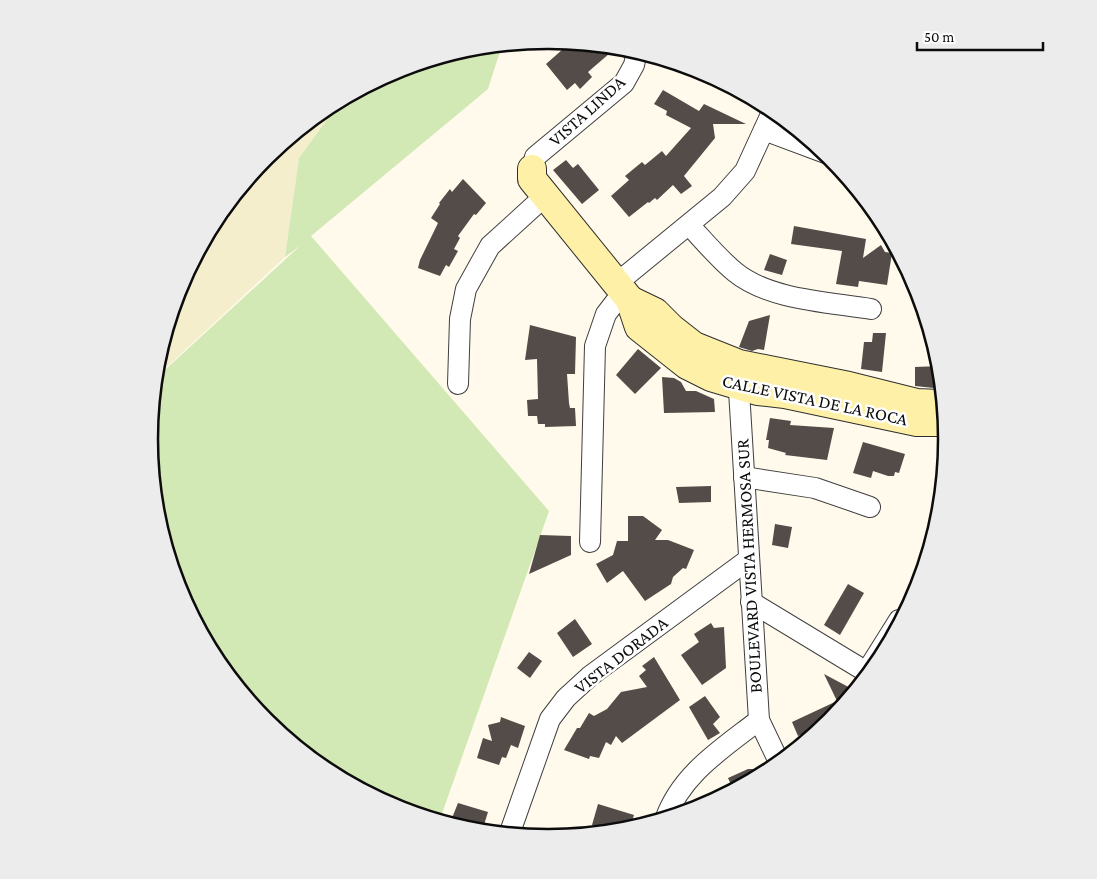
<svg xmlns="http://www.w3.org/2000/svg" width="1097" height="879" font-family="'Crimson Pro',serif">
<style>
.farmland{fill:#f4eecc}
.green{fill:#d2e8b5}
.building{fill:#544c48}
.lines{fill:none;stroke-linecap:round;stroke-linejoin:round}
.street-casing{stroke:#3f3f3f;stroke-width:22}
.secondary-casing{stroke:#2e2e2e;stroke-width:30}
.street{stroke:#fff;stroke-width:20}
.secondary{stroke:#fef0a6;stroke-width:28}
.labels{text-anchor:middle;stroke-width:5;stroke-linejoin:round;paint-order:stroke}
.street-label{font-size:18px;fill:#0c0c0c;stroke:#fff}
.rim{fill:none;stroke:#0c0c0c;stroke-width:2.5}
</style>
<rect width="100%" height="100%" fill="#fffaeb"/>
<path class="farmland" d="M 342,99 L 299,158 L 285,257 L 155,378 L 157,361 L 180,286 L 216,217 L 266,157 L 327,107 Z"/>
<path class="green" d="M 502,45 L 488,89 L 311,236 L 549,511 L 439,822 C 424,817 409,814 395,808 C 249,747 150,598 149,439 C 149,420 153,399 155,379 L 301,245 L 285,257 L 299,158 L 342,99 L 396,70 L 471,48 Z"/>
<g class="building">
<path d="M 571,42 L 617,47 L 588,72 L 592,77 L 580,89 L 575,83 L 567,90 L 546,64 Z"/>
<path d="M 663,90 L 699,111 L 704,104 L 746,124 L 713,124 L 715,138 L 684,176 L 692,186 L 681,194 L 673,185 L 657,200 L 655,198 L 649,203 L 648,202 L 629,217 L 611,196 L 629,180 L 625,176 L 642,162 L 645,165 L 662,151 L 666,156 L 691,128 L 666,115 L 667,111 L 654,104 Z"/>
<path d="M 566,160 L 573,168 L 578,164 L 599,190 L 582,204 L 553,170 Z"/>
<path d="M 463,179 L 486,203 L 476,215 L 474,214 L 458,236 L 460,238 L 454,249 L 458,251 L 449,267 L 446,265 L 440,276 L 418,268 L 420,260 L 438,223 L 431,218 L 440,204 L 439,203 L 450,189 L 452,192 Z"/>
<path d="M 794,226 L 866,239 L 863,258 L 881,245 L 885,252 L 892,253 L 887,285 L 859,281 L 858,287 L 836,284 L 842,251 L 791,244 Z"/>
<path d="M 770,254 L 787,260 L 782,275 L 764,270 Z"/>
<path d="M 770,315 L 764,350 L 758,349 L 752,351 L 739,347 L 749,321 Z"/>
<path d="M 530,325 L 576,337 L 575,374 L 567,374 L 569,403 L 570,408 L 575,408 L 576,426 L 545,427 L 545,424 L 538,424 L 537,416 L 528,416 L 527,400 L 538,399 L 537,359 L 525,360 Z"/>
<path d="M 873,333 L 886,333 L 882,372 L 861,369 L 864,342 L 872,342 Z"/>
<path d="M 638,349 L 661,368 L 635,394 L 616,375 Z"/>
<path d="M 941,366 L 943,389 L 915,386 L 915,367 Z"/>
<path d="M 662,377 L 674,378 L 681,382 L 686,391 L 696,391 L 714,399 L 715,412 L 664,413 Z"/>
<path d="M 770,418 L 791,421 L 790,425 L 834,428 L 827,460 L 785,455 L 786,453 L 768,448 L 769,440 L 766,440 Z"/>
<path d="M 863,442 L 905,454 L 899,473 L 895,472 L 894,476 L 888,476 L 873,471 L 871,478 L 853,473 Z"/>
<path d="M 711,486 L 711,502 L 679,503 L 676,487 Z"/>
<path d="M 628,516 L 643,516 L 662,530 L 655,540 L 668,540 L 694,550 L 686,569 L 683,568 L 673,577 L 671,584 L 645,601 L 623,571 L 607,583 L 596,564 L 613,555 L 617,541 L 628,541 Z"/>
<path d="M 775,524 L 792,527 L 788,548 L 772,545 Z"/>
<path d="M 540,535 L 571,536 L 571,555 L 529,574 Z"/>
<path d="M 848,584 L 864,593 L 840,635 L 824,625 Z"/>
<path d="M 575,619 L 592,644 L 573,657 L 557,633 Z"/>
<path d="M 711,623 L 714,628 L 724,627 L 726,668 L 702,685 L 681,655 L 699,642 L 694,634 Z"/>
<path d="M 529,652 L 542,661 L 530,678 L 517,668 Z"/>
<path d="M 654,657 L 680,700 L 622,743 L 616,736 L 611,745 L 606,742 L 599,758 L 590,756 L 589,759 L 564,750 L 577,728 L 580,728 L 589,713 L 594,716 L 607,709 L 621,692 L 647,687 L 639,676 L 646,670 L 642,666 Z"/>
<path d="M 824,674 L 856,691 L 831,722 L 809,740 L 805,733 L 798,736 L 792,722 L 837,701 Z"/>
<path d="M 705,696 L 720,717 L 713,724 L 720,733 L 708,740 L 689,707 Z"/>
<path d="M 501,717 L 525,726 L 518,748 L 511,745 L 506,758 L 502,757 L 499,765 L 477,758 L 483,738 L 492,741 L 488,725 L 500,722 Z"/>
<path d="M 748,769 L 753,769 L 761,777 L 734,791 L 728,778 Z"/>
<path d="M 458,803 L 488,812 L 483,828 L 452,818 Z"/>
<path d="M 598,804 L 634,815 L 629,831 L 615,832 L 592,825 Z"/>
</g>
<g class="lines">
<g class="street-casing">
<g id="street">
<path d="M 764,130 L 828,154"/>
<path d="M 532,169 L 535,157 L 624,83 L 634,65 L 637,51"/>
<path d="M 690,226 C 704,241 719,259 735,272 C 769,300 829,302 871,309"/>
<path d="M 617,283 L 722,197 L 745,171 L 773,110"/>
<path d="M 738,374 L 759,720 L 780,764"/>
<path d="M 458,384 L 460,319 L 466,289 L 490,246 L 546,195"/>
<path d="M 744,477 L 815,488 L 870,507"/>
<path d="M 590,542 L 595,346 L 606,314 L 623,292"/>
<path d="M 751,602 L 870,674"/>
<path d="M 867,671 L 899,620"/>
<path d="M 665,820 C 681,774 722,749 759,720"/>
<path d="M 509,835 L 550,719 L 566,698 L 590,676 L 749,559"/>
</g>
</g>
<g class="secondary-casing">
<g id="secondary">
<path d="M 532,169 L 532,179 L 630,300 L 639,327 L 687,365 L 711,377 L 758,391 L 785,394 L 917,422 L 946,422"/>
<path d="M 630,300 L 655,312 L 671,328 L 694,346 L 739,364 L 849,386 L 917,403 L 940,404"/>
</g>
</g>
<use href="#street" class="street"/>
<use href="#secondary" class="secondary"/>
</g>
<g class="labels">
<g class="street-label">
<text transform="translate(587 111) rotate(-42)" y="6">VISTA LINDA</text>
<text transform="translate(815 400) rotate(12)" y="6">CALLE VISTA DE LA ROCA</text>
<text transform="translate(749 566) rotate(-93)" y="6">BOULEVARD VISTA HERMOSA SUR</text>
<text transform="translate(621 655) rotate(-38)" y="6">VISTA DORADA</text>
</g>
</g>
<path d="M0 0H1097V879H0ZM158 439a390 390 0 1 1 780 0a390 390 0 1 1-780 0Z" fill="#ececec" fill-rule="evenodd"/>
<path class="rim" d="M158 439a390 390 0 1 1 780 0a390 390 0 1 1-780 0Z"/>
<path d="M917 42v8h126v-8" fill="none" stroke="#0c0c0c" stroke-width="2.5"/>
<text x="924" y="42" font-size="15" fill="#0c0c0c" stroke="#ffffff" stroke-width="4" paint-order="stroke">50 m</text>
</svg>
